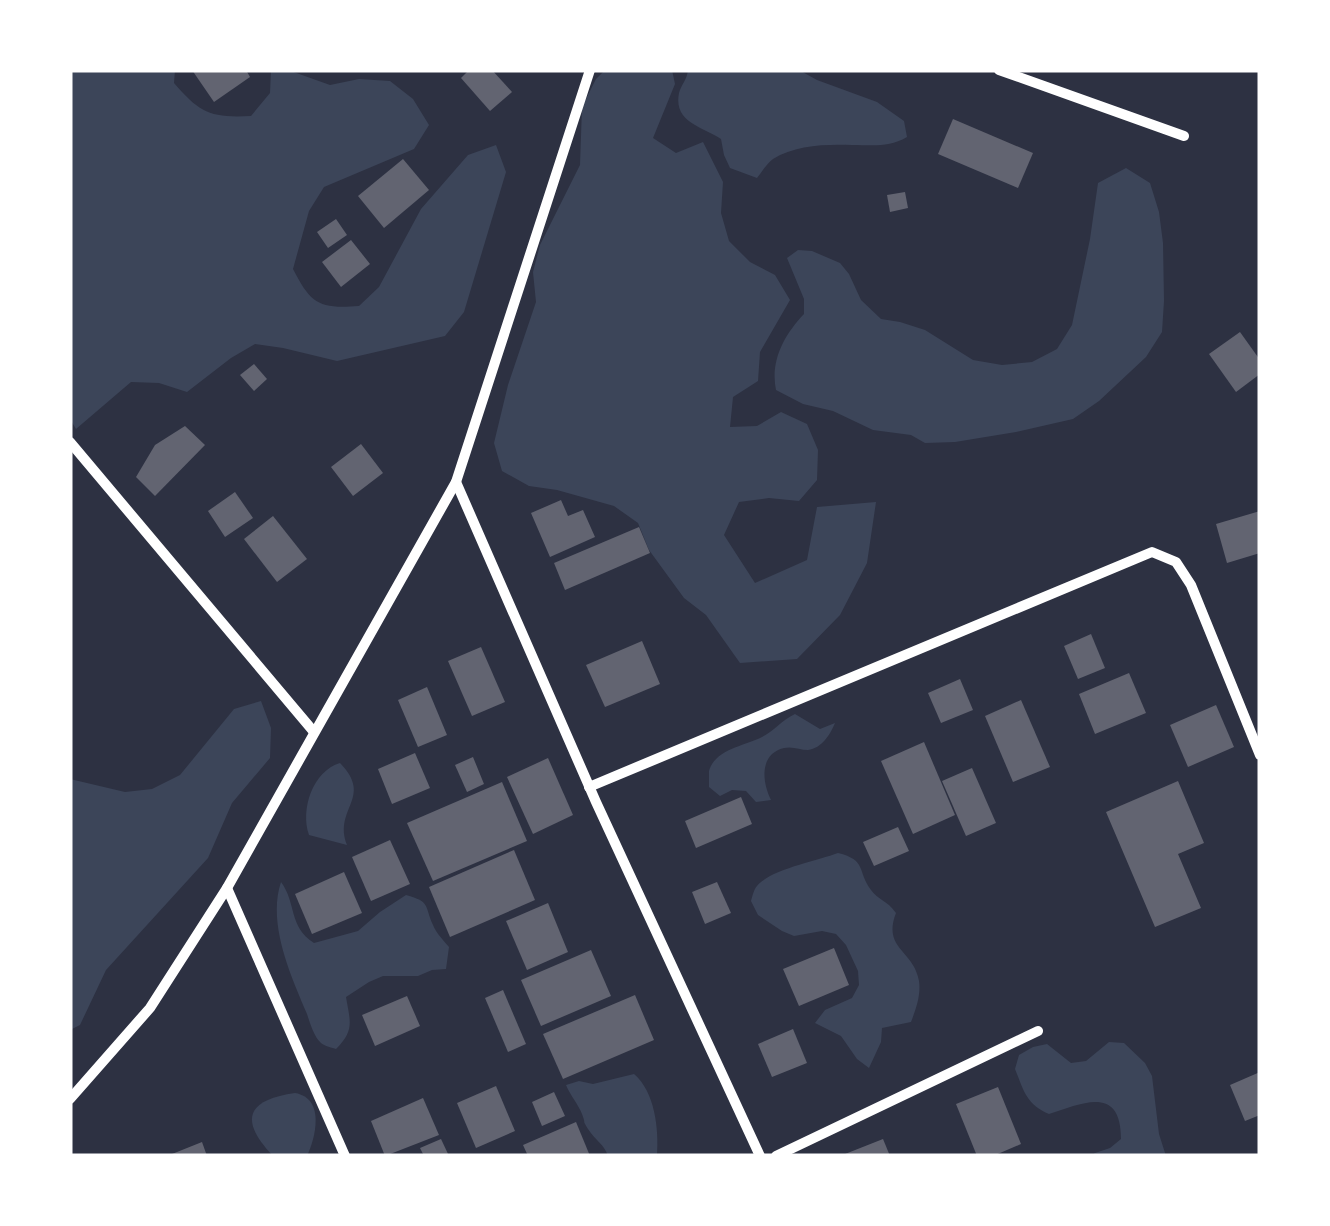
<svg xmlns="http://www.w3.org/2000/svg" width="1330" height="1226" font-family="Montserrat,sans-serif">
<style>
.green{fill:#3c4559}
.building{fill:#626471}
.lines{fill:none;stroke-linecap:round;stroke-linejoin:round}
.minor{stroke:#fff;stroke-width:10}
</style>
<rect width="100%" height="100%" fill="#2d3142"/>
<g class="green">
<path d="M 70,70 L 175,70 L 174,83 C 200,113 210,118 251,116 L 270,93 L 271,70 L 288,70 L 330,85 L 359,79 L 390,81 L 413,99 L 429,125 L 414,149 L 324,187 L 309,211 L 293,269 C 311,304 319,309 359,306 L 379,287 L 421,209 L 468,155 L 496,145 L 506,172 L 464,312 L 445,336 L 337,361 L 283,348 L 255,344 L 231,358 L 187,392 L 159,383 L 131,382 L 76,429 L 70,419 Z"/>
<path d="M 605,70 L 672,70 L 675,84 L 653,138 L 676,153 L 703,142 L 723,182 L 721,213 L 729,241 L 750,262 L 775,275 L 790,300 L 760,352 L 758,381 L 733,397 L 730,427 L 757,426 L 781,412 L 807,424 L 818,450 L 817,480 L 799,501 L 769,498 L 739,502 L 724,535 L 755,583 L 807,560 L 817,507 L 876,502 L 867,563 L 840,615 L 797,659 L 740,663 L 706,615 L 684,598 L 649,550 L 638,523 L 614,506 L 557,490 L 529,486 L 502,471 L 494,443 L 508,385 L 536,302 L 533,272 L 540,245 L 580,165 L 582,107 L 596,79 Z"/>
<path d="M 688,70 L 799,70 L 817,80 L 877,102 L 904,121 L 907,137 C 888,148 873,145 852,145 C 826,144 795,145 773,159 C 767,163 762,172 757,178 L 730,168 L 724,155 L 721,139 C 704,127 673,123 679,93 C 681,85 687,80 688,70 Z"/>
<path d="M 1126,168 L 1150,183 L 1159,212 L 1163,243 L 1164,301 L 1162,332 L 1146,357 L 1099,401 L 1073,419 L 1016,432 L 955,442 L 925,443 L 911,435 L 873,430 L 833,411 L 803,404 L 776,390 C 770,361 784,335 804,314 L 804,299 L 787,258 L 798,250 L 812,251 L 840,263 L 849,274 L 861,300 L 881,319 L 900,322 L 925,330 L 973,360 L 1002,365 L 1032,362 L 1057,349 L 1072,325 L 1090,239 L 1098,183 Z"/>
<path d="M 261,701 L 271,728 L 270,758 L 232,803 L 208,858 L 106,970 L 80,1025 L 70,1030 L 70,779 L 125,792 L 152,789 L 180,775 L 234,709 Z"/>
<path d="M 795,714 L 820,729 L 835,723 C 830,735 822,748 808,750 C 800,750 793,746 784,748 C 759,754 762,782 771,800 L 756,802 L 746,791 L 732,790 L 720,796 L 709,787 C 709,786 709,772 709,771 C 715,749 745,746 762,737 C 774,731 782,720 795,714 Z"/>
<path d="M 340,763 C 374,798 333,808 347,845 L 309,835 C 300,809 313,771 340,763 Z"/>
<path d="M 838,853 C 867,860 857,871 871,890 C 878,900 887,900 896,913 C 882,949 914,950 919,981 C 921,995 916,1009 911,1022 L 882,1028 L 881,1042 L 869,1068 L 857,1059 L 841,1036 L 815,1023 L 825,1010 L 852,998 L 859,985 L 858,971 L 846,945 L 836,934 L 822,931 L 794,936 L 782,931 L 758,915 L 751,901 C 752,897 754,889 757,886 C 771,869 817,861 838,853 Z"/>
<path d="M 281,882 C 297,904 288,926 314,943 L 358,931 L 380,912 L 406,895 C 431,902 424,905 433,925 C 436,933 444,941 449,947 L 446,969 L 432,970 L 418,976 L 383,976 L 369,982 L 346,997 C 350,1021 355,1030 336,1049 C 333,1048 324,1046 321,1043 C 314,1037 310,1023 307,1014 C 291,976 267,924 281,882 Z"/>
<path d="M 1109,1042 L 1124,1043 L 1145,1063 L 1152,1076 L 1159,1134 L 1166,1156 L 1091,1156 L 1095,1153 L 1110,1148 L 1121,1139 C 1121,1085 1083,1103 1049,1114 C 1026,1104 1024,1091 1015,1069 L 1019,1055 L 1033,1047 L 1047,1044 L 1071,1063 L 1086,1061 Z"/>
<path d="M 634,1074 C 655,1092 659,1129 657,1156 L 608,1156 C 604,1144 595,1140 588,1129 C 581,1117 587,1127 582,1114 C 578,1104 570,1095 566,1085 L 579,1081 L 593,1084 Z"/>
<path d="M 295,1093 C 325,1098 316,1137 307,1156 L 273,1156 C 239,1120 246,1100 295,1093 Z"/>
</g>
<g class="building">
<path d="M 192,70 L 246,70 L 250,77 L 214,102 Z"/>
<path d="M 469,70 L 492,70 L 512,92 L 490,111 L 461,78 Z"/>
<path d="M 953,119 L 1033,153 L 1018,188 L 938,154 Z"/>
<path d="M 403,159 L 429,190 L 384,228 L 358,196 Z"/>
<path d="M 905,192 L 908,208 L 890,212 L 887,195 Z"/>
<path d="M 336,219 L 347,235 L 328,248 L 317,232 Z"/>
<path d="M 351,240 L 370,264 L 341,287 L 322,262 Z"/>
<path d="M 1240,332 L 1260,360 L 1260,374 L 1236,392 L 1209,354 Z"/>
<path d="M 254,364 L 267,379 L 254,391 L 240,375 Z"/>
<path d="M 185,426 L 205,445 L 155,496 L 136,477 L 155,445 Z"/>
<path d="M 361,444 L 383,473 L 353,496 L 331,467 Z"/>
<path d="M 235,492 L 253,518 L 225,537 L 208,511 Z"/>
<path d="M 561,500 L 568,516 L 583,510 L 595,537 L 550,557 L 531,513 Z"/>
<path d="M 1260,511 L 1260,553 L 1227,563 L 1216,524 Z"/>
<path d="M 273,516 L 307,559 L 277,582 L 244,539 Z"/>
<path d="M 639,527 L 650,553 L 565,590 L 554,563 Z"/>
<path d="M 1091,634 L 1105,668 L 1078,679 L 1064,646 Z"/>
<path d="M 642,641 L 660,684 L 605,707 L 586,665 Z"/>
<path d="M 481,647 L 505,702 L 472,716 L 448,661 Z"/>
<path d="M 1129,673 L 1146,713 L 1095,734 L 1079,694 Z"/>
<path d="M 960,679 L 973,710 L 941,723 L 928,693 Z"/>
<path d="M 427,687 L 447,735 L 418,747 L 398,700 Z"/>
<path d="M 1021,700 L 1050,767 L 1013,782 L 985,716 Z"/>
<path d="M 1216,705 L 1234,747 L 1188,767 L 1170,725 Z"/>
<path d="M 924,742 L 955,815 L 913,834 L 881,761 Z"/>
<path d="M 415,753 L 430,788 L 392,804 L 378,769 Z"/>
<path d="M 473,757 L 484,784 L 467,792 L 455,765 Z"/>
<path d="M 548,758 L 573,815 L 533,834 L 507,777 Z"/>
<path d="M 972,768 L 996,823 L 966,836 L 942,781 Z"/>
<path d="M 1178,781 L 1204,843 L 1178,854 L 1201,908 L 1155,927 L 1106,812 Z"/>
<path d="M 502,782 L 527,841 L 433,881 L 407,823 Z"/>
<path d="M 741,797 L 752,824 L 696,848 L 685,821 Z"/>
<path d="M 898,827 L 909,851 L 874,866 L 863,842 Z"/>
<path d="M 390,840 L 410,884 L 371,901 L 352,857 Z"/>
<path d="M 514,850 L 535,900 L 450,937 L 429,887 Z"/>
<path d="M 344,872 L 362,913 L 312,934 L 295,894 Z"/>
<path d="M 717,882 L 731,913 L 705,924 L 692,892 Z"/>
<path d="M 548,903 L 568,952 L 527,970 L 506,921 Z"/>
<path d="M 834,948 L 849,985 L 799,1006 L 783,969 Z"/>
<path d="M 591,950 L 611,996 L 541,1026 L 521,980 Z"/>
<path d="M 503,990 L 526,1044 L 508,1052 L 485,998 Z"/>
<path d="M 635,995 L 654,1040 L 563,1079 L 543,1034 Z"/>
<path d="M 407,996 L 420,1026 L 375,1046 L 362,1015 Z"/>
<path d="M 793,1029 L 807,1063 L 772,1077 L 758,1044 Z"/>
<path d="M 1260,1072 L 1260,1115 L 1245,1121 L 1230,1085 Z"/>
<path d="M 496,1086 L 515,1131 L 476,1148 L 457,1103 Z"/>
<path d="M 998,1087 L 1021,1144 L 993,1156 L 977,1156 L 956,1104 Z"/>
<path d="M 554,1092 L 565,1116 L 542,1126 L 532,1102 Z"/>
<path d="M 423,1098 L 439,1135 L 385,1156 L 371,1121 Z"/>
<path d="M 576,1122 L 590,1156 L 528,1156 L 523,1145 Z"/>
<path d="M 441,1139 L 449,1156 L 424,1156 L 420,1148 Z"/>
<path d="M 883,1139 L 890,1156 L 840,1156 Z"/>
<path d="M 202,1142 L 207,1156 L 167,1156 Z"/>
</g>
<g class="lines">
<g class="minor">
<path d="M 999,70 L 1184,136"/>
<path d="M 70,442 L 314,732"/>
<path d="M 456,482 L 596,802 L 760,1156"/>
<path d="M 589,787 L 1152,552 L 1176,562 L 1191,585 L 1260,755"/>
<path d="M 227,888 L 345,1156"/>
<path d="M 70,1099 L 150,1008 L 227,888 L 456,482 L 590,70"/>
<path d="M 776,1156 L 1038,1031"/>
</g>
</g>
<rect width="1330" height="1226" fill="none" stroke="#ffffff" stroke-width="145"/>
</svg>
